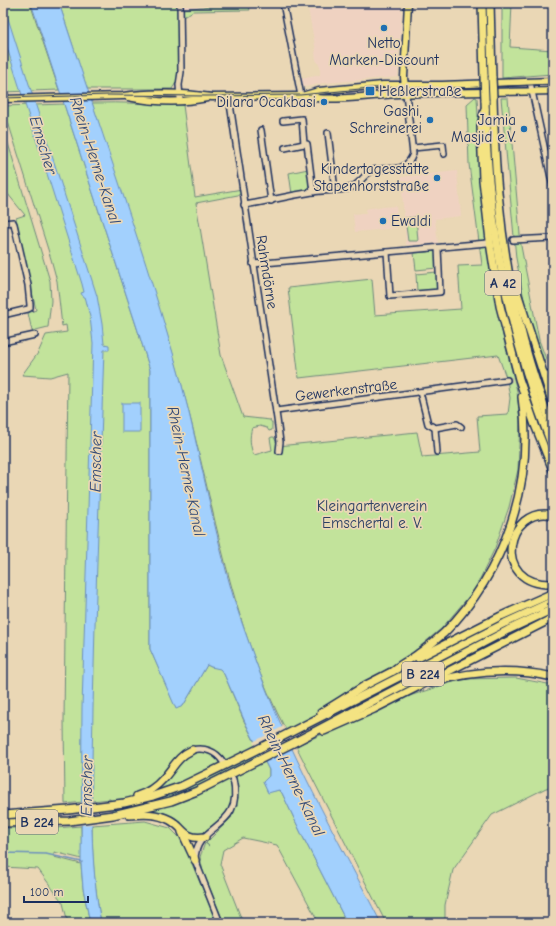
<svg xmlns="http://www.w3.org/2000/svg" width="556" height="926" font-family="'Comic Neue',sans-serif">
<style>
.built{fill:#efd2c1}
.green{fill:#c2e39b;stroke:#6e897c}
.water{fill:#a2d0fd;stroke:#6c90bd}
.pier{fill:#ead7b5}
.lines{fill:none;stroke-linecap:round;stroke-linejoin:round}
.stream{stroke:#6c90bd;stroke-width:1.5}
.minor-tunnel{stroke:#c1b5a4;stroke-width:5;stroke-dasharray:5 2.5;stroke-linecap:butt}
.minor-casing{stroke:#1b2f5e;stroke-width:8}
.major-casing{stroke:#1b2f5e;stroke-width:9}
.highway-casing{stroke:#1b2f5e;stroke-width:10}
.minor{stroke:#ead7b5;stroke-width:5}
.major{stroke:#f4e382;stroke-width:6}
.highway{stroke:#f4e382;stroke-width:7}
.tram{stroke:#1b2f5e;stroke-width:1}
.highway-bridge-casing{stroke:#1b2f5e;stroke-width:10;stroke-linecap:butt}
.highway-bridge{stroke:#f4e382;stroke-width:7}
.poi-dot{fill:#1f6fb2;stroke:#ead7b5;stroke-width:1.5}
.labels{text-anchor:middle;stroke-width:3.5;stroke-linejoin:round;paint-order:stroke}
.shield{fill:#ead7b5;stroke:#596178;stroke-width:1}
.shield-label{font-size:14px;font-weight:bold;fill:#1b2f5e}
.poi-label{font-size:15px;fill:#1b2f5e;stroke:#ead7b5;text-anchor:end}
.street-label{font-size:15px;fill:#1b2f5e;stroke:#ead7b5}
.park-label{font-size:15px;fill:#2c4164;stroke:#ead7b5}
.water-label{font-size:16px;font-style:italic;fill:#2f4776;stroke:#ead7b5}
</style>
<rect width="100%" height="100%" fill="#ead7b5"/>
<filter id="ink" filterUnits="userSpaceOnUse"><feTurbulence type="fractalNoise" baseFrequency=".025" numOctaves="2"/><feDisplacementMap in="SourceGraphic" scale="8" xChannelSelector="R" yChannelSelector="G"/><feConvolveMatrix kernelMatrix="1 2 1 2 8 2 1 2 1" color-interpolation-filters="sRGB"/></filter>
<g filter="url(#ink)">
<g class="built">
<path d="M 181,3 L 213,3 L 213,6 L 181,9 Z"/>
<path d="M 307,3 L 402,3 L 400,41 L 382,41 L 382,51 L 399,51 L 398,77 L 323,83 L 305,87 L 303,86 L 301,79 L 320,75 L 320,66 L 316,60 L 315,52 L 316,51 Z"/>
<path d="M 457,171 L 461,216 L 435,219 L 438,243 L 406,245 L 401,177 Z"/>
<path d="M 396,206 L 398,228 L 355,232 L 353,214 L 366,213 L 366,209 L 370,208 Z"/>
</g>
<g class="green">
<path d="M 3,3 L 30,3 L 59,90 L 3,92 Z"/>
<path d="M 59,3 L 180,3 L 180,72 L 177,81 L 172,89 L 87,89 Z"/>
<path d="M 213,3 L 248,3 L 250,10 L 193,11 L 185,16 L 181,16 L 181,9 L 212,6 Z"/>
<path d="M 502,3 L 512,3 L 510,47 L 553,50 L 552,74 L 502,78 Z"/>
<path d="M 475,97 L 477,98 L 484,224 L 503,336 L 517,391 L 520,421 L 518,470 L 509,507 L 495,548 L 475,589 L 442,628 L 411,654 L 381,673 L 344,693 L 316,716 L 287,732 C 231,627 215,508 184,394 C 173,351 159,309 145,267 C 127,212 110,158 92,103 C 122,102 153,104 183,105 L 195,197 L 242,189 L 243,194 L 196,203 L 221,355 L 243,417 L 270,420 L 272,423 L 272,430 L 269,431 L 267,428 L 260,426 L 252,428 C 249,436 250,448 254,455 L 272,450 L 270,438 L 272,437 L 274,437 L 278,446 L 417,432 L 422,457 L 480,452 L 477,416 L 508,414 L 510,398 L 507,380 L 498,355 L 299,378 L 288,288 L 372,279 L 375,315 L 461,309 L 458,266 L 482,265 L 469,164 L 467,104 Z"/>
<path d="M 501,98 L 508,98 L 521,246 L 539,340 L 546,359 L 543,363 L 525,305 L 516,258 Z"/>
<path d="M 64,104 L 138,331 L 150,370 L 150,649 L 176,708 L 183,706 L 207,665 L 211,667 L 220,668 L 224,674 L 244,721 L 269,770 L 269,776 L 263,782 L 268,792 L 279,790 L 282,793 L 302,835 L 347,923 L 319,923 L 277,845 L 243,838 L 223,850 L 220,864 L 243,923 L 224,923 L 203,872 L 200,857 L 205,843 L 209,846 L 206,843 L 232,817 L 219,822 L 202,835 L 191,832 L 165,813 L 148,811 L 113,814 L 110,799 L 65,804 L 64,721 L 68,372 L 50,377 L 22,375 L 38,353 L 46,335 L 67,332 L 66,325 L 62,326 L 57,281 L 51,259 L 3,106 Z"/>
<path d="M 3,131 L 7,140 L 50,281 L 51,301 L 48,327 L 32,331 L 28,313 L 36,310 L 16,218 L 25,215 L 3,188 Z"/>
<path d="M 308,169 L 311,191 L 292,194 L 289,173 Z"/>
<path d="M 416,217 L 418,241 L 408,241 L 405,218 Z"/>
<path d="M 436,251 L 437,268 L 416,270 L 414,253 Z"/>
<path d="M 437,272 L 438,289 L 417,291 L 416,274 Z"/>
<path d="M 516,678 L 553,685 L 553,787 L 546,788 L 492,815 L 453,870 L 445,905 L 445,923 L 386,923 L 296,746 L 397,700 L 462,679 Z"/>
<path d="M 145,821 L 170,828 L 182,840 L 217,923 L 101,923 C 95,890 92,858 92,825 Z"/>
<path d="M 81,826 L 82,859 L 54,852 L 54,857 L 81,864 L 83,888 L 90,923 L 68,923 L 63,903 L 38,869 L 3,867 L 3,828 L 55,828 Z"/>
</g>
<g class="water">
<path d="M 3,3 L 97,296 L 102,324 L 104,344 L 109,345 L 109,350 L 104,350 L 103,378 C 100,488 95,598 93,708 C 92,780 88,852 101,923 L 90,923 L 83,888 L 81,864 L 82,707 L 93,343 L 90,317 L 86,300 L 85,297 L 83,297 L 81,293 L 84,292 L 82,284 L 3,35 Z"/>
<path d="M 31,3 L 59,3 C 97,120 139,236 173,353 C 195,427 208,504 228,578 C 235,605 245,631 254,657 C 287,750 336,836 381,923 L 347,923 L 302,835 L 282,793 L 279,790 L 268,793 L 263,782 L 269,776 L 269,770 L 245,722 L 224,674 L 220,669 L 211,667 L 207,665 L 183,706 L 176,709 L 150,649 L 150,370 L 138,331 Z"/>
<rect x="122" y="403" width="18" height="29"/>
</g>
<g class="pier">
<path d="M 284,726 L 293,746 L 263,761 L 253,742 Z"/>
<path d="M 93,801 L 94,824 L 79,825 L 79,803 Z"/>
</g>
<g class="lines">
<path class="stream" d="M 3,853 L 46,854 L 82,862"/>
<path class="minor-tunnel" d="M 507,380 L 546,375"/>
<g class="minor-casing">
<g id="minor">
<path d="M 283,3 L 301,96"/>
<path d="M 530,82 L 553,187"/>
<path d="M 229,97 L 277,419 L 280,442 L 279,451"/>
<path d="M 180,98 L 179,85 L 181,72 L 180,3"/>
<path d="M 283,121 L 302,119 L 304,144 L 307,144 L 313,192"/>
<path d="M 261,130 L 271,201"/>
<path d="M 328,133 L 335,190"/>
<path d="M 285,148 L 304,144"/>
<path d="M 413,148 L 443,145 L 444,154"/>
<path d="M 244,205 C 265,202 286,196 307,193 C 321,190 336,191 350,188 C 360,185 364,173 374,170 C 390,166 405,175 413,154 L 406,94"/>
<path d="M 3,223 L 13,222 L 14,224 L 28,285 L 30,305 L 30,308 L 28,309 L 3,315"/>
<path d="M 513,240 L 553,238"/>
<path d="M 387,252 L 390,296 L 440,292 L 438,248"/>
<path d="M 253,264 L 487,243"/>
<path d="M 3,342 L 35,335"/>
<path d="M 547,375 L 553,375"/>
<path d="M 420,392 L 428,424 L 435,428 L 457,424 L 461,427"/>
<path d="M 276,411 L 507,380"/>
<path d="M 435,428 L 437,452"/>
<path d="M 192,750 C 204,747 216,751 223,762"/>
<path d="M 220,923 L 195,860 C 195,822 245,831 233,779"/>
</g>
</g>
<g class="major-casing">
<g id="major">
<path d="M 405,88 L 404,77 L 408,3"/>
<path d="M 302,96 L 319,91 L 383,85 L 442,85 L 553,81"/>
<path d="M 128,97 C 153,102 182,103 207,98"/>
<path d="M 3,99 L 123,96 C 149,92 185,93 212,97 L 301,96 C 333,102 365,96 398,94 C 449,92 501,92 553,91"/>
</g>
</g>
<g class="highway-casing">
<g id="highway">
<path d="M 482,3 L 484,76"/>
<path d="M 490,3 L 492,78"/>
<path d="M 493,98 C 494,133 495,167 499,202 C 506,279 524,356 553,429"/>
<path d="M 485,100 C 486,222 509,336 553,449"/>
<path d="M 485,109 L 481,126 L 483,180 L 491,249 L 500,306 L 519,379 L 535,425 L 553,470"/>
<path d="M 517,292 L 553,404"/>
<path d="M 553,515 C 506,504 489,586 553,584"/>
<path d="M 418,658 L 501,616 L 553,593"/>
<path d="M 393,671 C 400,664 410,660 418,654 C 427,648 436,640 444,633 C 505,572 535,483 522,397"/>
<path d="M 431,683 C 470,671 513,668 553,677"/>
<path d="M 321,713 L 366,685 L 397,669"/>
<path d="M 324,731 L 374,709 L 553,618"/>
<path d="M 137,796 C 147,793 156,787 163,779 C 174,767 177,757 192,750"/>
<path d="M 3,815 L 68,810 L 124,803 L 153,796 L 182,786 L 252,752 L 505,623 L 553,601"/>
<path d="M 129,815 C 143,814 157,813 170,820 C 185,828 183,840 205,837"/>
<path d="M 3,823 L 69,821 L 113,815 L 171,801 L 197,791 L 293,743 L 508,630 L 553,609"/>
<path d="M 182,832 L 195,860"/>
</g>
</g>
<use href="#minor" class="minor"/>
<use href="#major" class="major"/>
<use href="#highway" class="highway"/>
<path class="tram" d="M 3,98 L 109,95 L 206,96 L 300,95 L 370,88 L 405,87 L 438,89 L 553,84"/>
<g class="highway-bridge-casing">
<g id="highway-bridge">
<path d="M 484,76 L 485,100"/>
<path d="M 492,78 L 493,98"/>
</g>
</g>
<use href="#highway-bridge" class="highway-bridge"/>
</g>
</g>
<g class="poi-dot">
<circle cx="384" cy="28" r="4"/>
<rect x="365" y="86" width="10" height="10" rx="2"/>
<circle cx="324" cy="102" r="4"/>
<circle cx="430" cy="120" r="4"/>
<circle cx="524" cy="129" r="4"/>
<circle cx="437" cy="178" r="4"/>
<circle cx="383" cy="221" r="4"/>
</g>
<g class="labels">
<g class="shield">
<rect x="485" y="271" width="36" height="24" rx="3"/>
<rect x="402" y="662" width="42" height="24" rx="3"/>
<rect x="16" y="810" width="42" height="24" rx="3"/>
</g>
<g class="shield-label">
<text x="503" y="288">A 42</text>
<text x="423" y="679">B 224</text>
<text x="37" y="827">B 224</text>
</g>
<g class="poi-label">
<text x="384" y="48" text-anchor="middle">Netto<tspan x="384" dy="17">Marken-Discount</tspan></text>
<text x="379" y="96" text-anchor="start">Heßlerstraße</text>
<text x="316" y="107">Dilara Ocakbasi</text>
<text x="422" y="116">Gashi,<tspan x="422" dy="17">Schreinerei</tspan></text>
<text x="516" y="125">Jamia<tspan x="516" dy="17">Masjid e.V.</tspan></text>
<text x="429" y="174">Kindertagesstätte<tspan x="429" dy="17">Stapenhorststraße</tspan></text>
<text x="391" y="226" text-anchor="start">Ewaldi</text>
</g>
<g class="street-label">
<text transform="translate(267 272) rotate(81)" y="5">Rahmdörne</text>
<text transform="translate(346 390) rotate(-7)" y="5">Gewerkenstraße</text>
</g>
<g class="park-label">
<text x="372" y="511">Kleingartenverein<tspan x="372" dy="17">Emschertal e. V.</tspan></text>
</g>
<g class="water-label">
<text transform="translate(44 145) rotate(73)" y="6">Emscher</text>
<text transform="translate(96 160) rotate(72)" y="6">Rhein-Herne-Kanal</text>
<text transform="translate(95 462) rotate(-89)" y="6">Emscher</text>
<text transform="translate(187 471) rotate(78)" y="6">Rhein-Herne-Kanal</text>
<text transform="translate(292 775) rotate(64)" y="6">Rhein-Herne-Kanal</text>
<text transform="translate(86 786) rotate(-89)" y="6">Emscher</text>
</g>
</g>
<rect width="556" height="926" fill="none" stroke="#ead7b5" stroke-width="16"/>
<rect x="8" y="8" width="540" height="910" fill="none" stroke="#1b2f5e" stroke-width="1.5" filter="url(#ink)"/>
<path d="M24 896v6h64v-6" fill="none" stroke="#1b2f5e" stroke-width="2"/>
<text x="30" y="896" font-size="12" fill="#1b2f5e" stroke="#ead7b5" stroke-width="3" paint-order="stroke">100 m</text>
</svg>
